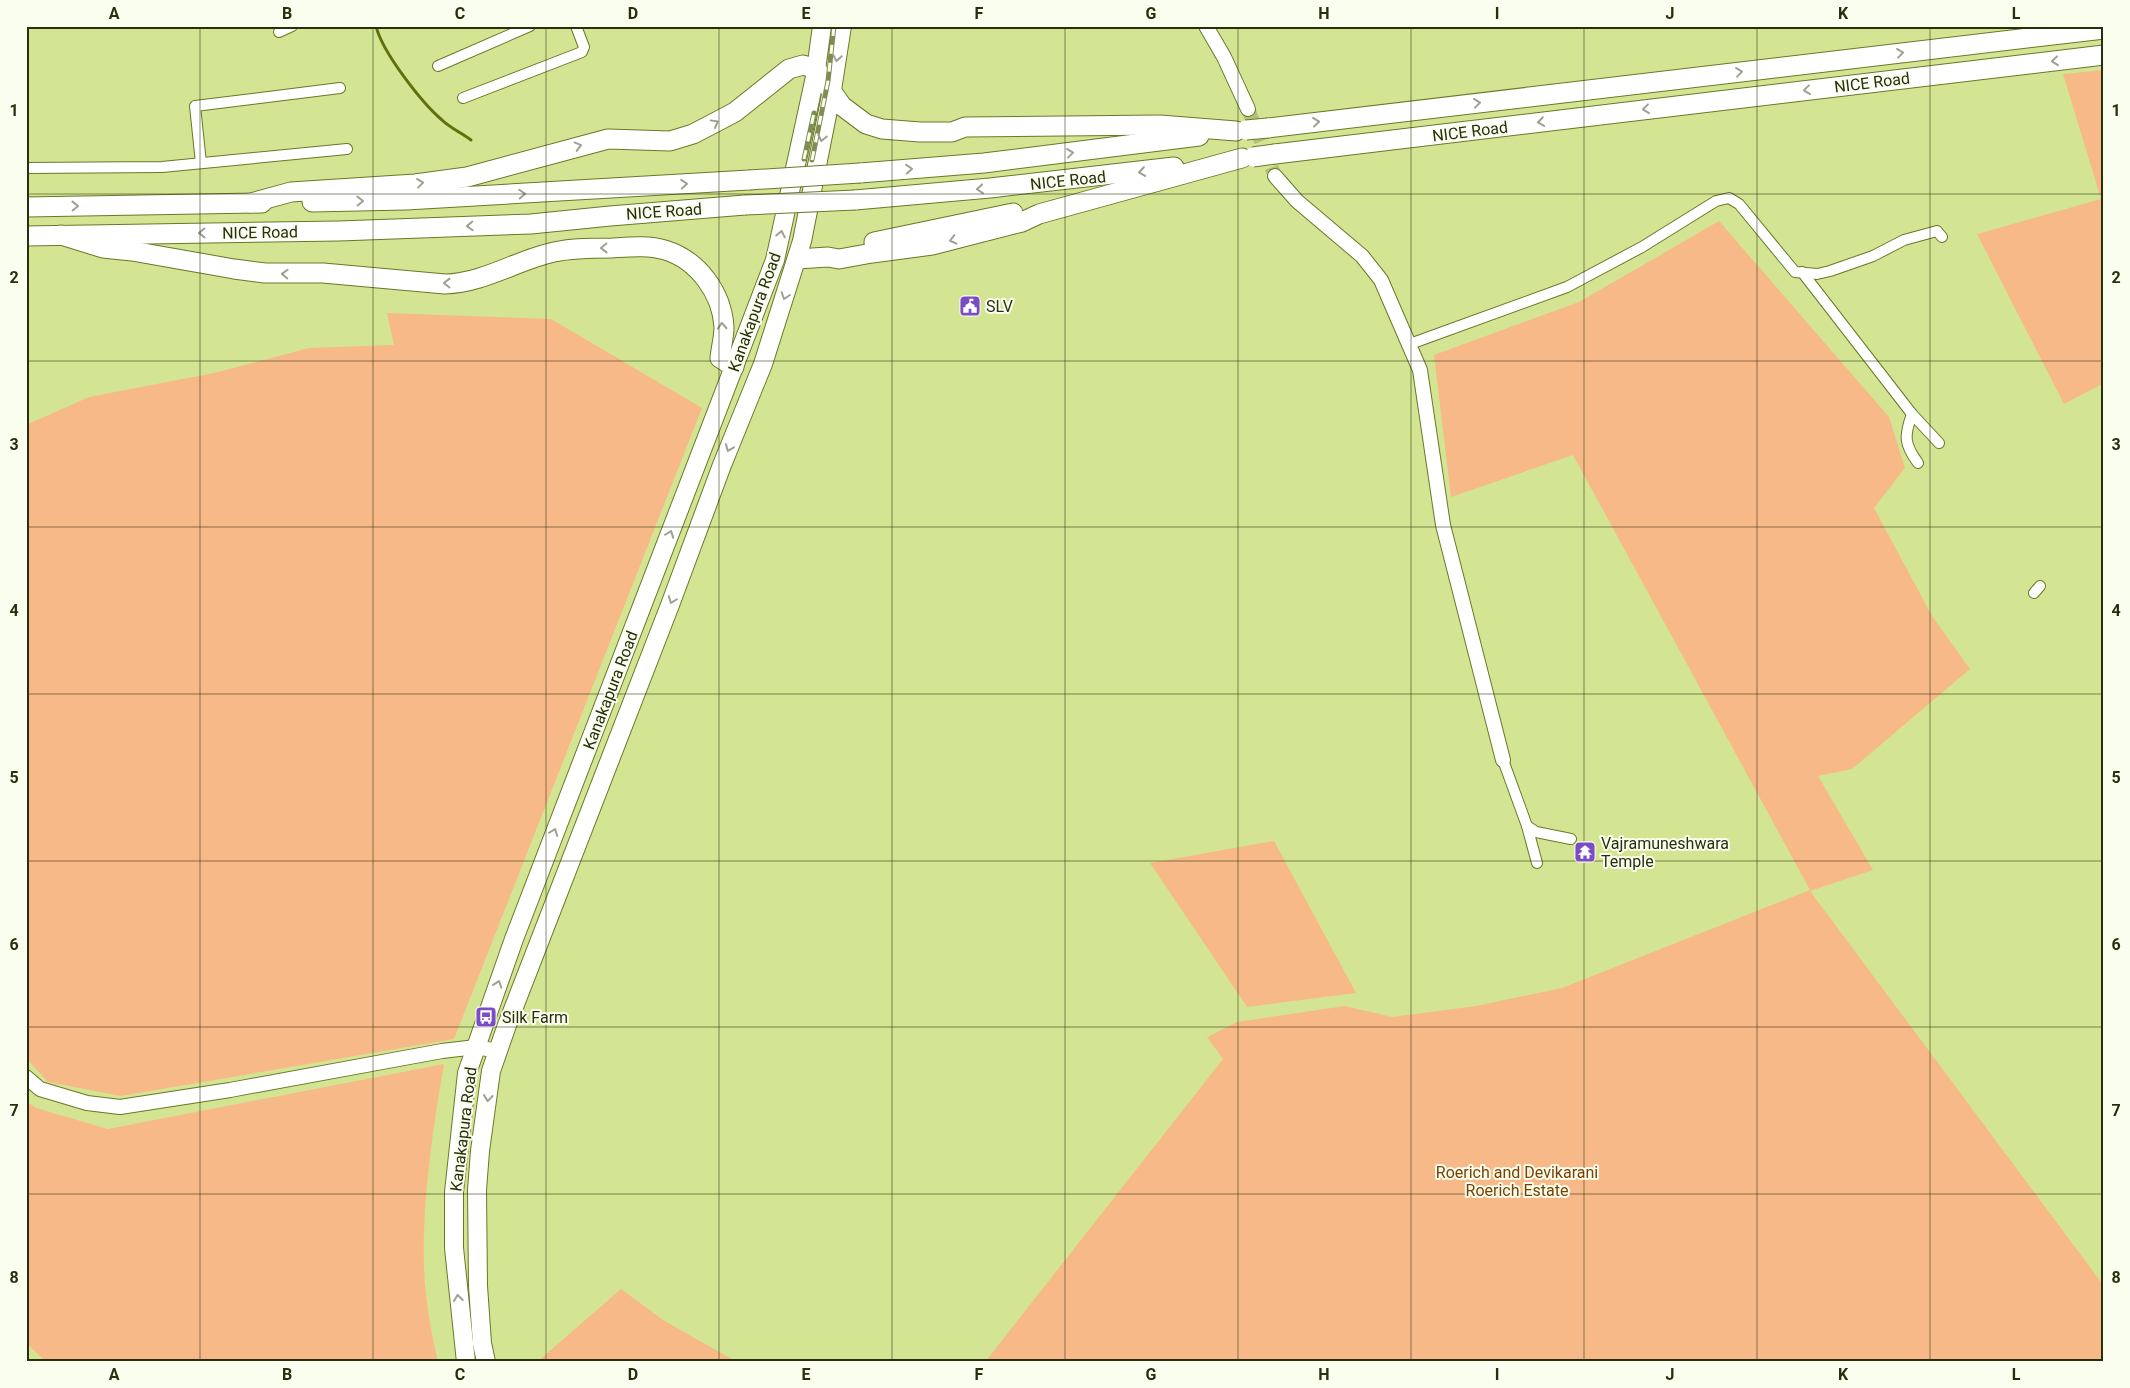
<svg xmlns="http://www.w3.org/2000/svg" width="2130" height="1388" font-family="Roboto,sans-serif">
<style>
.green{fill:#f8b988}
.lines{fill:none;stroke-linecap:round;stroke-linejoin:round}
.stream{stroke:#617009;stroke-width:3}
.tertiary-tunnel{stroke:#b1c178;stroke-width:14;stroke-dasharray:14 7;stroke-linecap:butt}
.minor-casing{stroke:#6a7826;stroke-width:12}
.tertiary-casing{stroke:#6a7826;stroke-width:16}
.trunk-casing{stroke:#6a7826;stroke-width:20}
.motorway-casing{stroke:#6a7826;stroke-width:21}
.minor{stroke:#fff;stroke-width:10}
.tertiary{stroke:#fff;stroke-width:14}
.trunk{stroke:#fff;stroke-width:18}
.motorway{stroke:#fff;stroke-width:19}
.rail-casing{stroke:#808d52;stroke-width:5}
.rail{stroke:#fafeee;stroke-width:3;stroke-dasharray:9;stroke-linecap:butt}
.motorway-bridge-casing{stroke:#6a7826;stroke-width:21;stroke-linecap:butt}
.motorway-bridge{stroke:#fff;stroke-width:19}
.oneway{stroke:#9ea192}
.grid{fill:none;stroke:#282f0d;stroke-width:1;stroke-opacity:0.55}
.labels{text-anchor:middle;stroke-width:4;stroke-linejoin:round;paint-order:stroke}
.street-label{font-size:16px;fill:#282f0d;stroke:#fafeee}
.poi-label{font-size:16px;fill:#282f0d;stroke:#fafeee;text-anchor:start}
.park-label{font-size:16px;fill:#794002;stroke:#fafeee}
.neatline{fill:none;stroke:#282f0d;stroke-width:2}
.grid-label{font-size:16px;text-anchor:middle;font-weight:bold;fill:#282f0d}
</style>
<rect width="100%" height="100%" fill="#d3e593"/>
<g class="green">
<path d="M 2104,70 L 2104,383 L 2064,404 L 1977,234 L 2101,199 L 2063,74 Z"/>
<path d="M 1719,221 L 1889,417 L 1905,468 L 1874,508 L 1932,616 L 1970,669 L 1852,769 L 1818,776 L 1873,870 L 1810,891 L 2104,1286 L 2104,1362 L 985,1362 L 1223,1059 L 1207,1037 L 1237,1022 L 1345,1006 L 1392,1017 L 1476,1006 L 1562,988 L 1810,890 L 1573,455 L 1451,497 L 1434,355 L 1579,302 Z"/>
<path d="M 387,313 L 551,319 L 702,408 L 454,1039 L 121,1096 L 48,1082 L 26,1058 L 26,425 L 89,397 L 214,373 L 309,348 L 394,345 Z"/>
<path d="M 1274,841 L 1356,993 L 1247,1007 L 1150,863 Z"/>
<path d="M 444,1064 C 433,1127 422,1203 424,1267 C 425,1299 431,1331 438,1362 L 46,1362 L 26,1343 L 26,1101 L 36,1108 L 108,1129 Z"/>
<path d="M 621,1289 L 663,1320 L 737,1362 L 537,1362 Z"/>
</g>
<g class="lines">
<path class="stream" d="M 376,26 C 382,52 422,103 442,120 C 450,128 462,133 471,140"/>
<path class="tertiary-tunnel" d="M 1248,109 L 1275,176"/>
<g class="minor-casing">
<g id="minor">
<path d="M 279,32 L 292,26"/>
<path d="M 438,66 L 530,26"/>
<path d="M 463,98 L 582,52 L 584,47 L 576,26"/>
<path d="M 201,163 L 195,106 L 340,88"/>
<path d="M 26,168 L 162,167 L 347,149"/>
<path d="M 1802,272 L 1912,414 L 1939,443"/>
<path d="M 1410,344 L 1567,287 L 1642,247 L 1716,201 L 1729,198 L 1739,204 L 1795,272 L 1817,274 L 1830,271 L 1873,256 L 1904,240 L 1937,231 L 1942,237"/>
<path d="M 1912,414 C 1904,436 1904,444 1918,463"/>
<path d="M 2034,593 L 2040,586"/>
<path d="M 1503,760 L 1527,826 L 1536,832 L 1571,839"/>
<path d="M 1527,826 L 1537,863"/>
</g>
</g>
<g class="tertiary-casing">
<g id="tertiary">
<path d="M 1206,26 L 1224,57 L 1248,109"/>
<path d="M 1275,176 L 1297,201 L 1362,256 L 1381,280 L 1420,370 L 1443,525 L 1503,760"/>
<path d="M 26,1077 L 40,1089 L 87,1103 L 120,1107 L 230,1090 L 442,1051 L 476,1047 L 498,1051"/>
</g>
</g>
<g class="trunk-casing">
<g id="trunk">
<path d="M 466,1362 L 454,1248 L 454,1192 L 467,1073 L 514,939 L 775,260 L 815,77 L 822,26"/>
<path d="M 486,1362 L 482,1343 L 478,1286 L 477,1190 L 480,1151 L 491,1071 L 507,1025 L 670,605 L 722,465 L 763,364 L 802,241 L 832,90 L 842,26"/>
</g>
</g>
<g class="motorway-casing">
<g id="motorway">
<path d="M 1268,128 L 2104,29"/>
<path d="M 1275,154 L 2104,55"/>
<path d="M 860,173 L 984,163 L 1199,136"/>
<path d="M 855,200 L 990,188 L 1174,167"/>
<path d="M 312,202 L 406,200 L 749,180"/>
<path d="M 251,203 L 291,192 L 415,184 L 467,177 L 608,139 L 670,141 L 693,134 L 718,121 L 735,112 L 789,69 L 803,65 L 816,69 L 842,106 L 866,124 L 882,129 L 920,132 L 952,132 L 965,127 L 1160,125 L 1236,131"/>
<path d="M 26,207 L 262,203"/>
<path d="M 61,235 L 103,248 L 132,251 L 234,269 L 265,273 L 323,273 L 445,284 C 484,283 517,260 554,252 C 573,248 592,248 612,248 C 629,247 648,245 665,250 C 698,260 722,293 724,327 C 724,337 721,348 720,358 L 734,367"/>
<path d="M 26,236 L 339,231 L 531,224 L 610,216 L 745,205"/>
<path d="M 874,242 L 1013,213"/>
<path d="M 797,259 L 828,257 L 839,259 L 872,253 L 932,245 L 1022,222 L 1039,214 L 1242,158"/>
</g>
</g>
<use href="#minor" class="minor"/>
<use href="#tertiary" class="tertiary"/>
<use href="#trunk" class="trunk"/>
<use href="#motorway" class="motorway"/>
<g class="rail-casing">
<g id="rail">
<path d="M 804,159 L 814,113"/>
<path d="M 812,160 L 828,81 L 834,26"/>
</g>
</g>
<use href="#rail" class="rail"/>
<g class="motorway-bridge-casing">
<g id="motorway-bridge">
<path d="M 1246,130 L 1268,128"/>
<path d="M 1253,157 L 1275,154"/>
<path d="M 749,180 L 860,173"/>
<path d="M 745,205 L 855,200"/>
</g>
</g>
<use href="#motorway-bridge" class="motorway-bridge"/>
</g>
<defs><path id="oneway-chevron" d="M-2-3.5L2.5 0L-2 3.5" fill="none" stroke-width="1.6" stroke-linecap="round" stroke-linejoin="round" transform="scale(1.25)"/></defs>
<g class="oneway">
<use href="#oneway-chevron" transform="translate(1900 53) rotate(-7)"/>
<use href="#oneway-chevron" transform="translate(837 58) rotate(99)"/>
<use href="#oneway-chevron" transform="translate(2055 61) rotate(174)"/>
<use href="#oneway-chevron" transform="translate(1739 72) rotate(-7)"/>
<use href="#oneway-chevron" transform="translate(1807 90) rotate(173)"/>
<use href="#oneway-chevron" transform="translate(1477 103) rotate(-7)"/>
<use href="#oneway-chevron" transform="translate(1646 109) rotate(173)"/>
<use href="#oneway-chevron" transform="translate(1316 122) rotate(-6)"/>
<use href="#oneway-chevron" transform="translate(1541 122) rotate(172)"/>
<use href="#oneway-chevron" transform="translate(715 123) rotate(-29)"/>
<use href="#oneway-chevron" transform="translate(822 138) rotate(103)"/>
<use href="#oneway-chevron" transform="translate(578 146) rotate(-15)"/>
<use href="#oneway-chevron" transform="translate(1070 153) rotate(-7)"/>
<use href="#oneway-chevron" transform="translate(909 169) rotate(-5)"/>
<use href="#oneway-chevron" transform="translate(1142 172) rotate(172)"/>
<use href="#oneway-chevron" transform="translate(420 183) rotate(-7)"/>
<use href="#oneway-chevron" transform="translate(684 184) rotate(-4)"/>
<use href="#oneway-chevron" transform="translate(980 189) rotate(175)"/>
<use href="#oneway-chevron" transform="translate(522 194) rotate(-3)"/>
<use href="#oneway-chevron" transform="translate(360 201) rotate(-1)"/>
<use href="#oneway-chevron" transform="translate(75 206) rotate(-1)"/>
<use href="#oneway-chevron" transform="translate(470 226) rotate(178)"/>
<use href="#oneway-chevron" transform="translate(202 233) rotate(179)"/>
<use href="#oneway-chevron" transform="translate(781 234) rotate(-78)"/>
<use href="#oneway-chevron" transform="translate(953 240) rotate(166)"/>
<use href="#oneway-chevron" transform="translate(604 248) rotate(179)"/>
<use href="#oneway-chevron" transform="translate(285 274) rotate(-178)"/>
<use href="#oneway-chevron" transform="translate(447 283) rotate(-179)"/>
<use href="#oneway-chevron" transform="translate(785 296) rotate(108)"/>
<use href="#oneway-chevron" transform="translate(722 326) rotate(-93)"/>
<use href="#oneway-chevron" transform="translate(729 448) rotate(113)"/>
<use href="#oneway-chevron" transform="translate(670 534) rotate(-69)"/>
<use href="#oneway-chevron" transform="translate(672 600) rotate(111)"/>
<use href="#oneway-chevron" transform="translate(554 832) rotate(-69)"/>
<use href="#oneway-chevron" transform="translate(498 984) rotate(-71)"/>
<use href="#oneway-chevron" transform="translate(488 1098) rotate(96)"/>
<use href="#oneway-chevron" transform="translate(458 1298) rotate(-97)"/>
</g>
<path class="grid" d="M 200,26 L 200,1362M 373,26 L 373,1362M 546,26 L 546,1362M 719,26 L 719,1362M 892,26 L 892,1362M 1065,26 L 1065,1362M 1238,26 L 1238,1362M 1411,26 L 1411,1362M 1584,26 L 1584,1362M 1757,26 L 1757,1362M 1930,26 L 1930,1362M 26,194 L 2104,194M 26,361 L 2104,361M 26,527 L 2104,527M 26,694 L 2104,694M 26,861 L 2104,861M 26,1027 L 2104,1027M 26,1194 L 2104,1194"/>
<defs>
<g id="civic-square" transform="scale(1.125)"><rect x="-9" y="-9" width="18" height="18" rx="4" fill="#7c4cc4" stroke="#fafeee"/><path d="M-.6-6.5H3V-4.5H.6V-3L4-1V1h2V6H-6V1h2V-1L-.6-3ZM-1.2 2.5V6h2.4V2.5Z" fill="#fff"/></g>
<g id="temple-square" transform="scale(1.125)"><rect x="-9" y="-9" width="18" height="18" rx="4" fill="#7c4cc4" stroke="#fafeee"/><path d="M0-6L5-2H3V0L6.5 2.5H4V6H1.5V3h-3V6H-4V2.5H-6.5L-3 0V-2H-5Z" fill="#fff"/></g>
<g id="bus-square" transform="scale(1.125)"><rect x="-9" y="-9" width="18" height="18" rx="4" fill="#7c4cc4" stroke="#fafeee"/><path d="M-5-6H5V4H4V6H2V4H-2V6H-4V4H-5ZM-3.5-4V0h7V-4ZM-3.5 1.2v1.5H-2V1.2ZM2 1.2v1.5H3.5V1.2Z" fill="#fff"/></g>
</defs>
<g fill-rule="evenodd">
<use href="#civic-square" x="970" y="306"/>
<use href="#temple-square" x="1585" y="852"/>
<use href="#bus-square" x="486" y="1017"/>
</g>
<g class="labels">
<g class="street-label">
<text transform="translate(1872 82) rotate(-7)" y="6">NICE Road</text>
<text transform="translate(1470 131) rotate(-7)" y="6">NICE Road</text>
<text transform="translate(1068 180) rotate(-6)" y="6">NICE Road</text>
<text transform="translate(664 211) rotate(-4)" y="6">NICE Road</text>
<text transform="translate(260 232) rotate(-1)" y="6">NICE Road</text>
<text transform="translate(754 312) rotate(-70)" y="6">Kanakapura Road</text>
<text transform="translate(610 690) rotate(-69)" y="6">Kanakapura Road</text>
<text transform="translate(463 1129) rotate(-83)" y="6">Kanakapura Road</text>
</g>
<g class="poi-label">
<text x="986" y="312">SLV</text>
<text x="1601" y="849">Vajramuneshwara<tspan x="1601" dy="18">Temple</tspan></text>
<text x="502" y="1023">Silk Farm</text>
</g>
<g class="park-label">
<text x="1517" y="1178">Roerich and Devikarani<tspan x="1517" dy="18">Roerich Estate</tspan></text>
</g>
</g>
<rect width="2130" height="1388" fill="none" stroke="#fafeee" stroke-width="55"/>
<rect x="28" y="28" width="2074" height="1332" class="neatline"/>
<g class="grid-label">
<text x="114" y="19">A</text>
<text x="287" y="19">B</text>
<text x="460" y="19">C</text>
<text x="633" y="19">D</text>
<text x="806" y="19">E</text>
<text x="979" y="19">F</text>
<text x="1151" y="19">G</text>
<text x="1324" y="19">H</text>
<text x="1497" y="19">I</text>
<text x="1670" y="19">J</text>
<text x="1843" y="19">K</text>
<text x="2016" y="19">L</text>
<text x="14" y="116">1</text>
<text x="2116" y="116">1</text>
<text x="14" y="283">2</text>
<text x="2116" y="283">2</text>
<text x="14" y="450">3</text>
<text x="2116" y="450">3</text>
<text x="14" y="616">4</text>
<text x="2116" y="616">4</text>
<text x="14" y="783">5</text>
<text x="2116" y="783">5</text>
<text x="14" y="950">6</text>
<text x="2116" y="950">6</text>
<text x="14" y="1116">7</text>
<text x="2116" y="1116">7</text>
<text x="14" y="1283">8</text>
<text x="2116" y="1283">8</text>
<text x="114" y="1380">A</text>
<text x="287" y="1380">B</text>
<text x="460" y="1380">C</text>
<text x="633" y="1380">D</text>
<text x="806" y="1380">E</text>
<text x="979" y="1380">F</text>
<text x="1151" y="1380">G</text>
<text x="1324" y="1380">H</text>
<text x="1497" y="1380">I</text>
<text x="1670" y="1380">J</text>
<text x="1843" y="1380">K</text>
<text x="2016" y="1380">L</text>
</g>
</svg>
